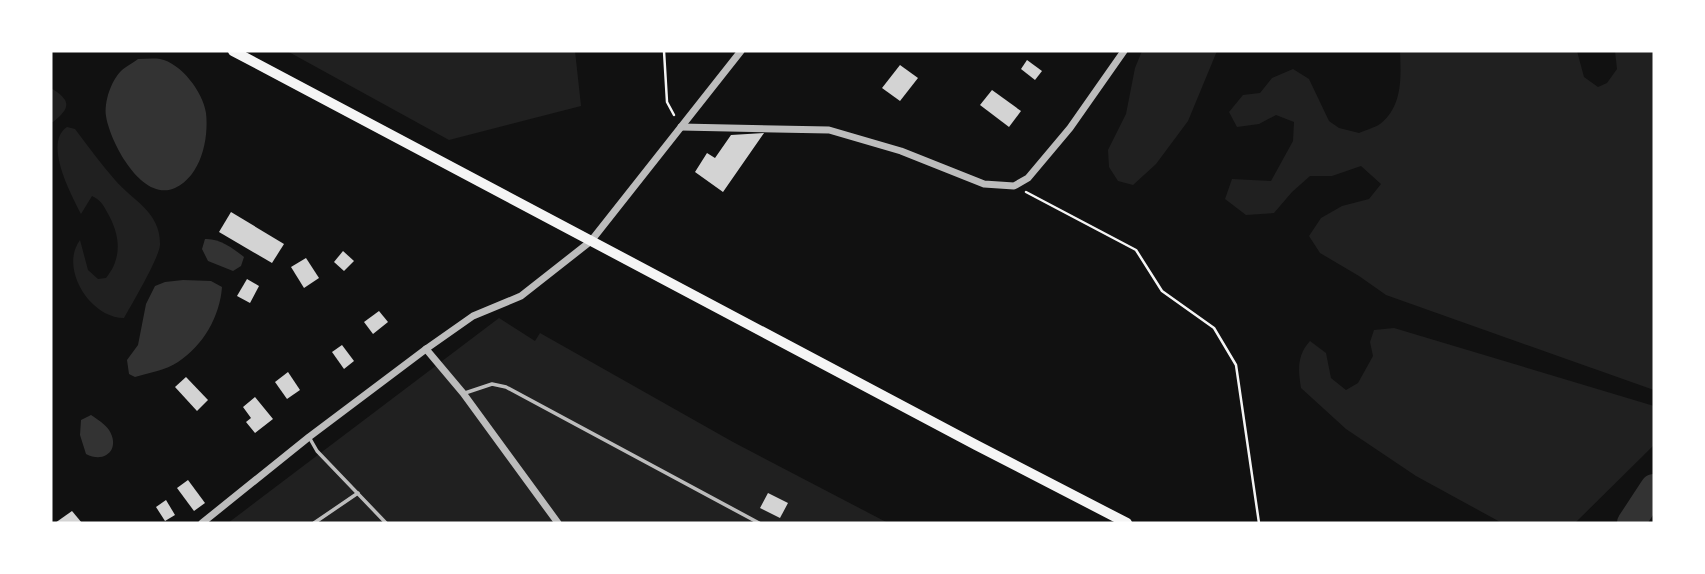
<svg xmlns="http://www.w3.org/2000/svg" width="1705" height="574" font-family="Montserrat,sans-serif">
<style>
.green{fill:#202020}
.water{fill:#333}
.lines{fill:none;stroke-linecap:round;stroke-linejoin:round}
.river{stroke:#333;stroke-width:28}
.building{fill:#d3d3d3}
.path{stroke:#f5f5f5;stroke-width:2.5}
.service{stroke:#bcbcbc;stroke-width:3.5}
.minor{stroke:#bcbcbc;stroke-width:7}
.secondary{stroke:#f5f5f5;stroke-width:10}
</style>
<rect width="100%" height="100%" fill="#111"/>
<g class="green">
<path d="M 287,51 L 575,51 L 581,106 L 449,140 Z"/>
<path d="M 1142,51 L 1217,51 L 1188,121 L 1156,164 L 1133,185 L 1118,181 L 1109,167 L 1108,150 L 1126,114 L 1135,68 Z"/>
<path d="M 1400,51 L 1577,51 L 1584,77 L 1598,87 L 1607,83 L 1617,69 L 1615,51 L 1654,51 L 1654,390 L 1386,295 L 1359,276 L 1320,253 L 1309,236 L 1321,218 L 1342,206 L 1369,199 L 1381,184 L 1361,166 L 1332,176 L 1310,176 L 1292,192 L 1274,213 L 1246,215 L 1225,199 L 1232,179 L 1271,181 L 1293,141 L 1294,122 L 1276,115 L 1259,124 L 1237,127 L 1229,112 L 1243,95 L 1260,93 L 1272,78 L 1293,69 L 1309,79 L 1329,121 L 1339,128 L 1359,133 C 1365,130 1374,128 1380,124 C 1403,106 1401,77 1400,51 Z"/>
<path d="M 51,88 C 70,100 72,107 53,122 L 51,122 Z"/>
<path d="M 67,127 L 75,129 C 88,146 101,164 115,180 C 133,201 161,212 160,245 C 159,258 132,304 124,318 C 90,318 59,268 80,240 L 88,270 L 98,279 L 106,278 C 123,257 120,234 107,212 C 103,204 100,200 92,196 L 81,214 C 71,194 43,143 67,127 Z"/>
<path d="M 499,318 L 535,341 L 540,333 L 733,442 L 888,523 L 228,523 Z"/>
<path d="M 1394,328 L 1654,406 L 1654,445 L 1575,523 L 1502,523 L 1416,476 L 1346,429 L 1301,388 C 1298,370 1297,355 1310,341 L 1326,353 L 1331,378 L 1346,390 L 1358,383 L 1373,356 L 1370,342 L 1374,330 Z"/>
</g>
<g class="water">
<path d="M 138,59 C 145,59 153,58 160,59 C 181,63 203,92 206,113 C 209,139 201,176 175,188 C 142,203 110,142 106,116 C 104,102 111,81 121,71 C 125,67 133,63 138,59 Z"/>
<path d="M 205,239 C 219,238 233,248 244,257 L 241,266 L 233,271 L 208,261 L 202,249 Z"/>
<path d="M 183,280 L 211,281 L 222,287 C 220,316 203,346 178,362 C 166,370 149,373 135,377 L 129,374 L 127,360 L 138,345 L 146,304 L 155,286 L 165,282 Z"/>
<path d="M 91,415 C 97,419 105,424 109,430 C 121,449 105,464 86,454 L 80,435 L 81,420 Z"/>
</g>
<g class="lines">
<path class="river" d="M 1631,523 L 1654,488"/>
</g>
<g class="building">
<path d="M 1027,60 L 1042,71 L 1035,80 L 1021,69 Z"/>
<path d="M 900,65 L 918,78 L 900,101 L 882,88 Z"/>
<path d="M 992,90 L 1021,111 L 1009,127 L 980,105 Z"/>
<path d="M 764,133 L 723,192 L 695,172 L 707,153 L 715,158 L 731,135 Z"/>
<path d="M 231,212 L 284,244 L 272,263 L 219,232 Z"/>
<path d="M 343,251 L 354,261 L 344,271 L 334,262 Z"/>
<path d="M 306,258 L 319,278 L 304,288 L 291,267 Z"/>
<path d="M 247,279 L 259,286 L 250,303 L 237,296 Z"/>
<path d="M 379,311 L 388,322 L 373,334 L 364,322 Z"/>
<path d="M 342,345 L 354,361 L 344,369 L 332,352 Z"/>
<path d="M 288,372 L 300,390 L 287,399 L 275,382 Z"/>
<path d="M 186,377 L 208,400 L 197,411 L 175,387 Z"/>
<path d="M 255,397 L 273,419 L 255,433 L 246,422 L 251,418 L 243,407 Z"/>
<path d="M 188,480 L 205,503 L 194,511 L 177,488 Z"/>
<path d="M 768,493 L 788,503 L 780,518 L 760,508 Z"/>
<path d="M 166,500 L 175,515 L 165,521 L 156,507 Z"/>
<path d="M 72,511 L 82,523 L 55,523 Z"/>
</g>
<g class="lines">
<g class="path">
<path d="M 664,51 L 667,102 L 674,115"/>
<path d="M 1026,192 L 1136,250 L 1162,291 L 1214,328 L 1236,365 L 1259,523"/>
</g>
<g class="service">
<path d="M 465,393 L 492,384 L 506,387 L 759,523"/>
<path d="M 309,437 L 317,451 L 386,523"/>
<path d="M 314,523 L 358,493"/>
</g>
<g class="minor">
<path d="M 681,127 L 829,130 L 901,151 L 984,184 L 1014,186 L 1028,178 L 1070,128 L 1124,51"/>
<path d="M 426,349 L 463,393 L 558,523"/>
<path d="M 202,523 L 309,437 L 426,349 L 473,316 L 521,296 L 591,241 L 741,51"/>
</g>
<path class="secondary" d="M 233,51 L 976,445 L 1127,523"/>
</g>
<rect width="1705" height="574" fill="none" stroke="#ffffff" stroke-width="105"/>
</svg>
